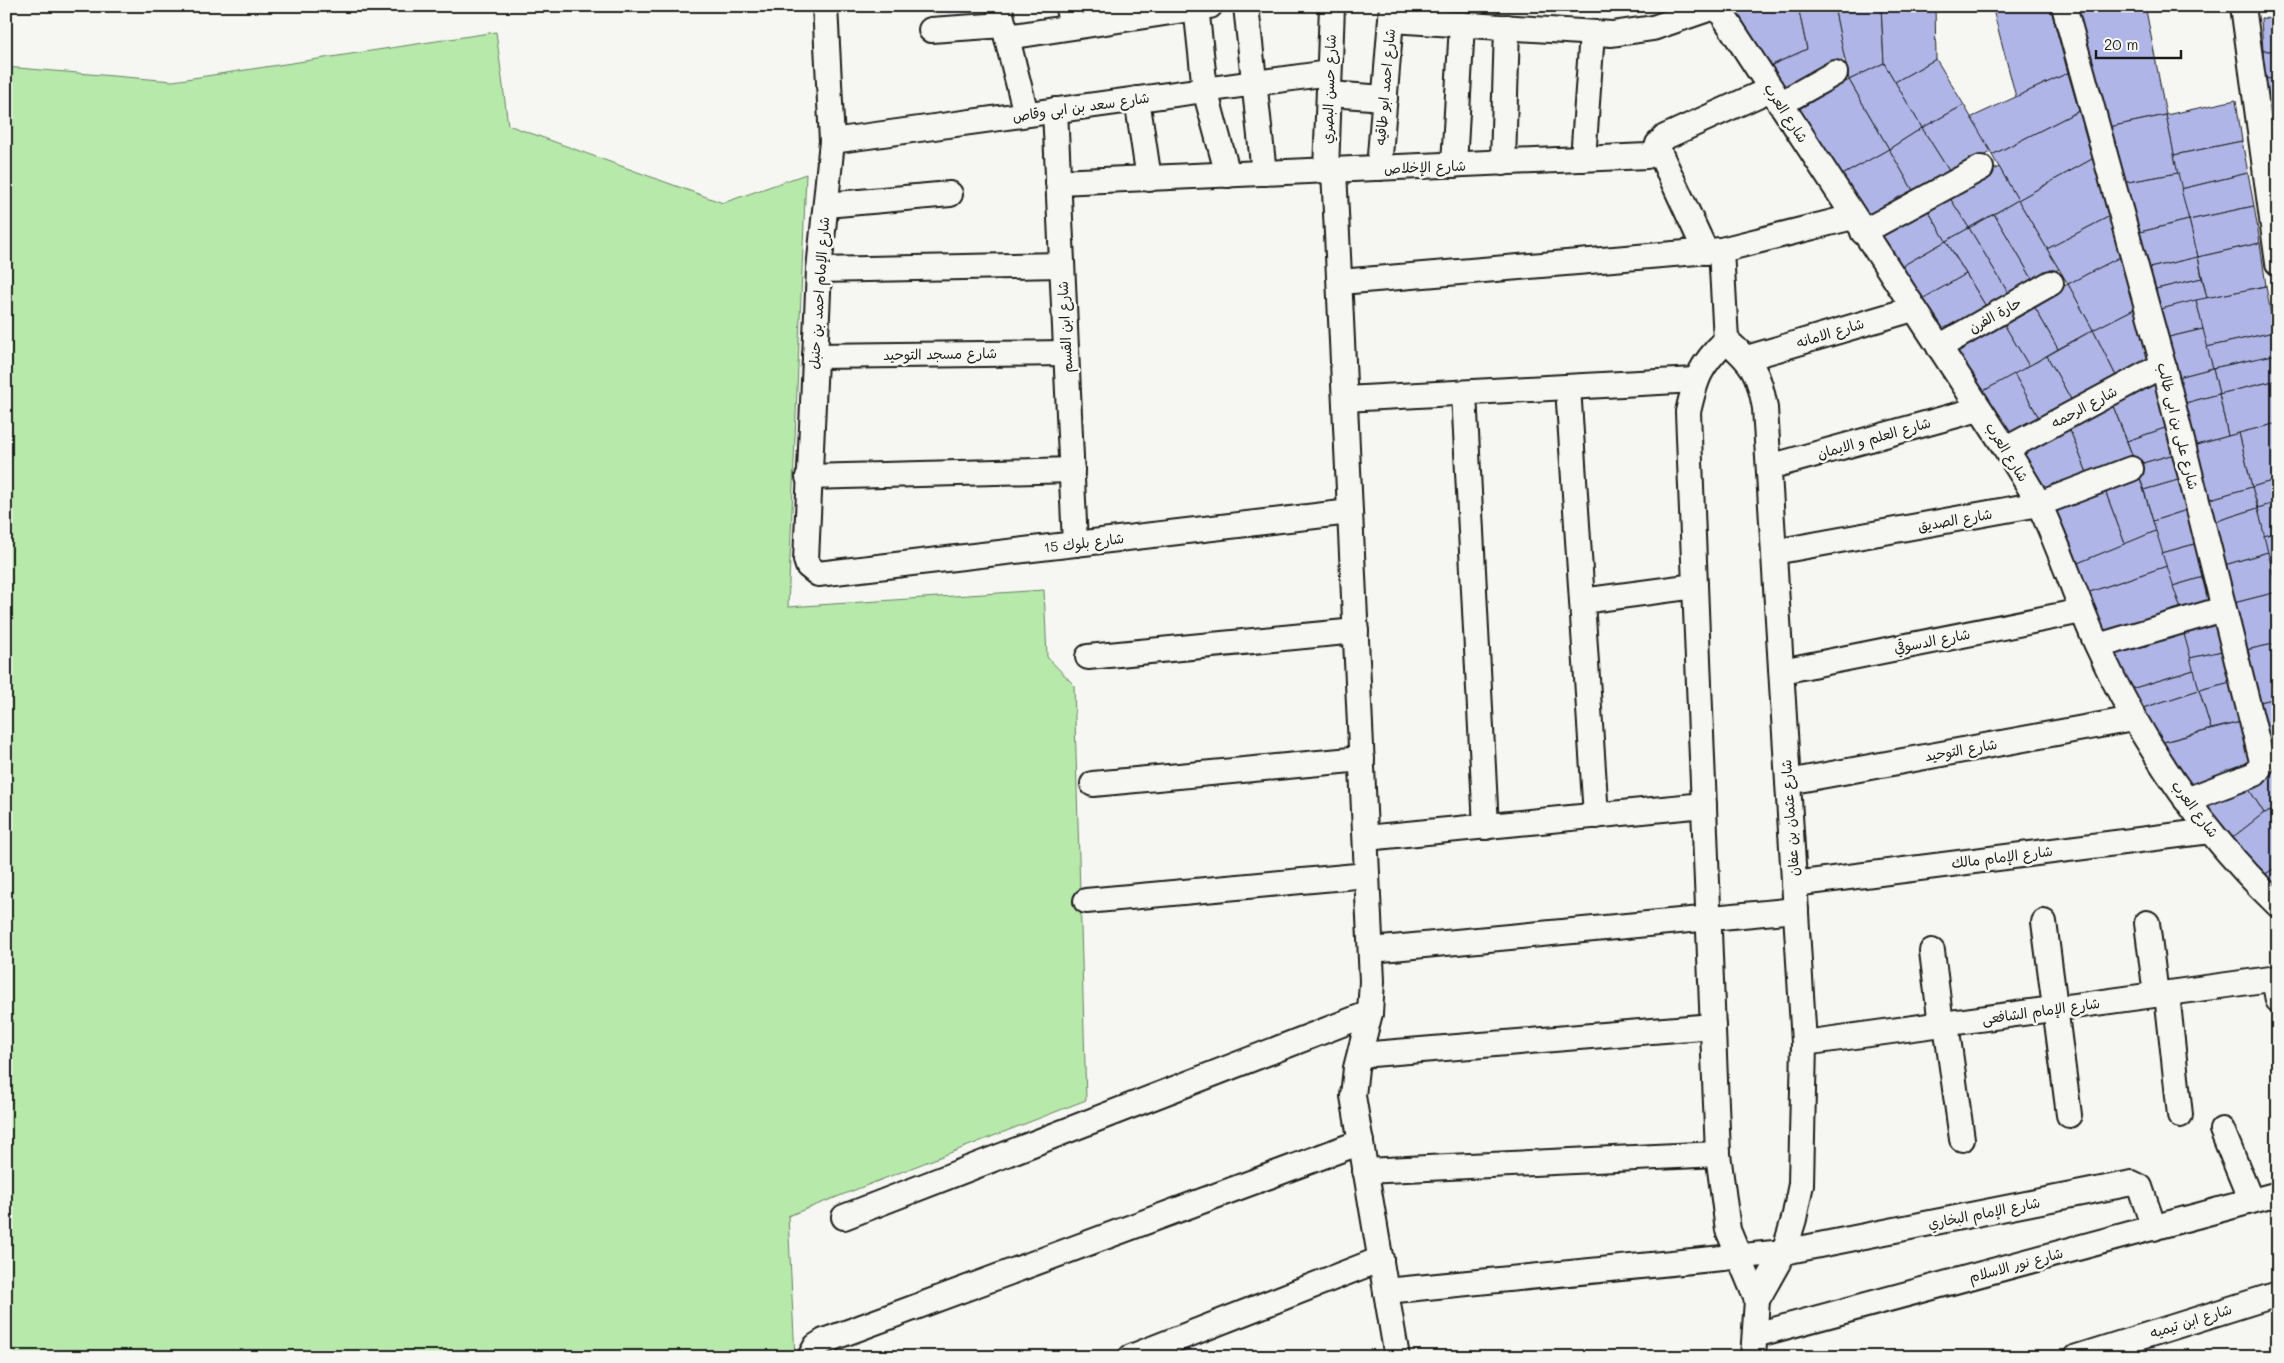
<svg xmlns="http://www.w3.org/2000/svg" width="2284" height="1363" font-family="Mali,'Playpen Sans Arabic',sans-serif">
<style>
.green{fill:#b6e9aa;stroke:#698263}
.building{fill:#afb6e7;stroke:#1c1c1c}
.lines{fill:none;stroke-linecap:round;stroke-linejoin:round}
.minor-casing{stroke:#1c1c1c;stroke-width:28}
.minor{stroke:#f6f6f2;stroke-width:24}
.labels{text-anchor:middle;stroke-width:5;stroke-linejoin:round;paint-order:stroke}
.street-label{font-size:14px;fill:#1c1c1c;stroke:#f6f6f2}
</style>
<rect width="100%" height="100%" fill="#f6f6f2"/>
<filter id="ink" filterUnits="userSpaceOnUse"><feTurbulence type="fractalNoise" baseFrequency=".02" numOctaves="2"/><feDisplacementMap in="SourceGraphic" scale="10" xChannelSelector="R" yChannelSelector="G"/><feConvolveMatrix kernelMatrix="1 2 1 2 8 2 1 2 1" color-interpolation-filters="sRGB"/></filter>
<g filter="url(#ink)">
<path class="green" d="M 496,32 L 508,125 L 723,203 L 806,174 L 788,607 L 1044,590 L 1047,657 L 1074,685 L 1086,1100 L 788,1216 L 795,1357 L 6,1357 L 6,67 L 173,81 Z"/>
<g class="building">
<path d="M 1733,6 L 1798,6 L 1807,49 L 1770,66 Z"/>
<path d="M 1798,6 L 1834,6 L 1845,58 L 1785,92 L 1770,66 L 1807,49 Z"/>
<path d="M 1834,6 L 1881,6 L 1884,63 L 1849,80 Z"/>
<path d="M 1881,6 L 1935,6 L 1936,59 L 1895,82 L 1884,63 Z"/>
<path d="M 1992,6 L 2050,6 L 2068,73 L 2016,97 Z"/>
<path d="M 2077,6 L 2146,10 L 2166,115 L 2109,127 Z"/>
<path d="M 2261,18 L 2278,19 L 2278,51 L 2263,51 Z"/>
<path d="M 2263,51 L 2278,51 L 2278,78 L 2264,79 Z"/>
<path d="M 1936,59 L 1964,105 L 1922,128 L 1895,82 Z"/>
<path d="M 1884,63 L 1922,128 L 1889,149 L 1849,80 Z"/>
<path d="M 2068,73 L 2079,111 L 1992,155 L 1970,118 Z"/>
<path d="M 2278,78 L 2278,118 L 2268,118 L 2264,79 Z"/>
<path d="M 1849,80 L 1889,149 L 1837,178 L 1794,112 Z"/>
<path d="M 2236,100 L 2242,141 L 2174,155 L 2166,115 Z"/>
<path d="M 1964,105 L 1991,152 L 1951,174 L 1922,128 Z"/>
<path d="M 2079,111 L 2094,158 L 2018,200 L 1992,155 Z"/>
<path d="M 2166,115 L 2178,173 L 2123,183 L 2109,127 Z"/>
<path d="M 2268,118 L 2278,118 L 2278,173 Z"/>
<path d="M 1922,128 L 1951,174 L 1915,194 L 1889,149 Z"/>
<path d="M 2242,141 L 2248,173 L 2181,189 L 2174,155 Z"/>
<path d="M 1889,149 L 1915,194 L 1864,222 L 1837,178 Z"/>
<path d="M 2094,158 L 2112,215 L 2047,249 L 2018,200 Z"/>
<path d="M 1999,167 L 2018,200 L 1969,228 L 1948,195 Z"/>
<path d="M 2178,173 L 2189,220 L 2136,233 L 2123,183 Z"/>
<path d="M 2248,173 L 2254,206 L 2189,220 L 2181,189 Z"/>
<path d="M 1948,195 L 1969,228 L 1946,241 L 1926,207 Z"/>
<path d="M 2018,200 L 2059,269 L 2034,282 L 1994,214 Z"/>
<path d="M 2254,206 L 2260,243 L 2198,257 L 2189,220 Z"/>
<path d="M 1926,207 L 1946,241 L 1897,269 L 1874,237 Z"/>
<path d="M 1994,214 L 2034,282 L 2010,296 L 1969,228 Z"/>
<path d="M 2112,215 L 2124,255 L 2068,284 L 2047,249 Z"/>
<path d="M 2189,220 L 2198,257 L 2145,269 L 2136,233 Z"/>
<path d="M 1969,228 L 2010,296 L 1987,308 L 1946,241 Z"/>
<path d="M 1946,241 L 1966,274 L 1917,302 L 1897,269 Z"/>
<path d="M 2260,243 L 2266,286 L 2207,298 L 2198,257 Z"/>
<path d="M 2124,255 L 2138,307 L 2093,330 L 2068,284 Z"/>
<path d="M 2198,257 L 2202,278 L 2152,290 L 2145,269 Z"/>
<path d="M 1966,274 L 1987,308 L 1940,335 L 1917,302 Z"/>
<path d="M 2202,278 L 2207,298 L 2157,310 L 2152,290 Z"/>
<path d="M 2068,284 L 2093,330 L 2058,349 L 2033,304 Z"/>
<path d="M 2266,286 L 2274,332 L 2207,347 L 2196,300 Z"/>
<path d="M 2196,300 L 2203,329 L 2165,338 L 2157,310 Z"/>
<path d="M 2033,304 L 2058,349 L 2029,366 L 2002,321 Z"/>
<path d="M 2138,307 L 2154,361 L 2118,380 L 2093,330 Z"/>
<path d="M 2002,321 L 2029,366 L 1980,393 L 1952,350 Z"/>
<path d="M 2203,329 L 2213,368 L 2175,378 L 2165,338 Z"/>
<path d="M 2093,330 L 2118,380 L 2074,405 L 2047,356 Z"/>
<path d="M 2274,332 L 2278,354 L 2213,368 L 2207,347 Z"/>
<path d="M 2278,354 L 2278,380 L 2219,394 L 2213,368 Z"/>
<path d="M 2047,356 L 2074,405 L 2042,423 L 2014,374 Z"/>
<path d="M 2213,368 L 2219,394 L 2182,404 L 2175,378 Z"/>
<path d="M 2014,374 L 2042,423 L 2010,440 L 1980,393 Z"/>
<path d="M 2159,375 L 2171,426 L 2127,441 L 2111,401 Z"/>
<path d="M 2278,380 L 2278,423 L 2228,436 L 2219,394 Z"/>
<path d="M 2219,394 L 2228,436 L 2193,446 L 2182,404 Z"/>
<path d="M 2111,401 L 2134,460 L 2089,478 L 2067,423 Z"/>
<path d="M 2067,423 L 2089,478 L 2042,497 L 2016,450 Z"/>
<path d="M 2278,423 L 2278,479 L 2252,487 L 2239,433 Z"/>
<path d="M 2171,426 L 2178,453 L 2136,465 L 2127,441 Z"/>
<path d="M 2239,433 L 2252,487 L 2207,500 L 2193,446 Z"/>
<path d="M 2178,453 L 2185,478 L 2144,490 L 2136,465 Z"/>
<path d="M 2139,475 L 2156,531 L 2125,544 L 2104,488 Z"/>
<path d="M 2185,478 L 2193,508 L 2153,521 L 2144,490 Z"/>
<path d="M 2278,479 L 2278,502 L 2258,508 L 2252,487 Z"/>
<path d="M 2252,487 L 2258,508 L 2214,522 L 2207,500 Z"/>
<path d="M 2104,488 L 2125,544 L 2073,565 L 2050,509 Z"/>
<path d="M 2278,502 L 2278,532 L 2264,536 L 2258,508 Z"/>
<path d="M 2193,508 L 2202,542 L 2162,553 L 2153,521 Z"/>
<path d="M 2258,508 L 2268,552 L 2225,565 L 2214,522 Z"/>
<path d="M 2156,531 L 2167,566 L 2084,594 L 2073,565 Z"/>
<path d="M 2278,532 L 2278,564 L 2271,565 L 2264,536 Z"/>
<path d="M 2202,542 L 2210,575 L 2173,586 L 2162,553 Z"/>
<path d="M 2268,552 L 2277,592 L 2234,603 L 2225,565 Z"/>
<path d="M 2278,564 L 2278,591 L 2277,592 L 2271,565 Z"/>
<path d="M 2167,566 L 2183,615 L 2103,638 L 2084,594 Z"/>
<path d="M 2210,575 L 2217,604 L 2183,615 L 2173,586 Z"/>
<path d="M 2277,592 L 2278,643 L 2246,650 L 2234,603 Z"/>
<path d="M 2219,617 L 2227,650 L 2190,658 L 2182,627 Z"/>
<path d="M 2182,627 L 2194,670 L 2128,690 L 2107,649 Z"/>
<path d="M 2278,643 L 2278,698 L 2260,702 L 2246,650 Z"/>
<path d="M 2227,650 L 2235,681 L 2199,690 L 2190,658 Z"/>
<path d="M 2194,670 L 2199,690 L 2137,710 L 2128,690 Z"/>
<path d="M 2235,681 L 2245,721 L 2211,729 L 2199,690 Z"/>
<path d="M 2199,690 L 2211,729 L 2156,744 L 2137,710 Z"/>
<path d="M 2278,698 L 2278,765 L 2274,766 L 2260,702 Z"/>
<path d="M 2245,721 L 2254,765 L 2187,794 L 2156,744 Z"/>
<path d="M 2278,765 L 2278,810 L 2264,813 L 2245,783 L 2264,777 L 2274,766 Z"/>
<path d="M 2245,783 L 2264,813 L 2228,841 L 2195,804 Z"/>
<path d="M 2278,810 L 2278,866 L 2261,877 L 2228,841 L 2264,813 Z"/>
<path d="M 2278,866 L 2278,893 L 2261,877 Z"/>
</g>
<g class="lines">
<g class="minor-casing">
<g id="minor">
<path d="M 825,6 L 832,141 L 819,270 L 806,560 L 808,566 L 818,574 L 1350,512"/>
<path d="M 999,6 L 1026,114"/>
<path d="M 1068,6 L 1071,27"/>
<path d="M 1196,6 L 1205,90 L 1228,175"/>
<path d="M 1246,6 L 1264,173"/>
<path d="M 1717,6 L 2006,449 C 2017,467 2029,485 2039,504 C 2061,550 2076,599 2097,645 C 2141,742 2201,831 2278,905"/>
<path d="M 2064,6 L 2163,365 L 2261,757 L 2262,764 L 2255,774 L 2186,800"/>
<path d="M 2243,6 L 2278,263"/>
<path d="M 1391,20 L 1612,34 L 1653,28 L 1717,6"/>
<path d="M 931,30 L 1004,25"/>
<path d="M 1007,37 L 1210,6"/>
<path d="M 1329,94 L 1385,98"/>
<path d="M 1137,99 L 1149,179"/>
<path d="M 1780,104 L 1835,73"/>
<path d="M 1055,110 L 1075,544"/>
<path d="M 832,141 L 1329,73"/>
<path d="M 1658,149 L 1706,252"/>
<path d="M 1583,159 L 1592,33"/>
<path d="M 1503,163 L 1507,27"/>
<path d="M 1454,165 L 1462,24"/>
<path d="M 1379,168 L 1392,6"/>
<path d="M 1334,170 L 1372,981 L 1370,1013 L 1356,1068 L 1353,1096 L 1397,1357"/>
<path d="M 1326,171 L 1332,6"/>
<path d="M 1058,182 L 1647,156 L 1655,153 L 1658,144 L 1665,137 L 1771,89"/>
<path d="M 826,205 L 950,194"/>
<path d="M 1863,232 L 1981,168"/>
<path d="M 1721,250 L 1726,340 C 1753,363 1759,373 1765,408 L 1804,1043 L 1801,1184 L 1794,1219 L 1784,1252 L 1757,1300 L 1753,1357"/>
<path d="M 819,270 L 1062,265"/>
<path d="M 1340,282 L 1721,250 L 1853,217"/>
<path d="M 1726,340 C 1700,366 1696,377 1688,412 L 1718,1154 L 1728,1230 L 1757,1300"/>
<path d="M 1939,347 L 2051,283"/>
<path d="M 815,356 L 1066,353"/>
<path d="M 1747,358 L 1913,309"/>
<path d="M 1568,387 L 1596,816"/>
<path d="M 1464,393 L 1486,827"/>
<path d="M 1345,399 L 1695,380"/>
<path d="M 2006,449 L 2163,365"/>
<path d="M 1769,467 L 1979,409"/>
<path d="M 808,477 L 1072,470"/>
<path d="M 1774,552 L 2039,504 L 2131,469"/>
<path d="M 1582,601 L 1695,586"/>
<path d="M 2098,646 L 2223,609"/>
<path d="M 1088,657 L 1356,631"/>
<path d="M 1782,671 L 2082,611"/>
<path d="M 1788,782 L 2133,719"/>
<path d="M 1093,784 L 1362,759"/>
<path d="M 1366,838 L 1704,805"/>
<path d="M 1794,884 L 2210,831"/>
<path d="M 1086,901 L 1367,875"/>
<path d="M 2044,922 L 2069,1115"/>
<path d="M 2147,923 L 2156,995"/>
<path d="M 1371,950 L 1796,910"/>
<path d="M 1932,951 L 1941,1025"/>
<path d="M 2274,979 L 2278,1000"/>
<path d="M 2167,994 L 2180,1115"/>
<path d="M 1946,1024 L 1962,1139"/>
<path d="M 1804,1043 L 2278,978"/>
<path d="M 1360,1055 L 1713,1026"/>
<path d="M 2222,1130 L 2251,1201"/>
<path d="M 1365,1171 L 1718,1154"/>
<path d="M 844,1217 L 1370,1013"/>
<path d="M 1386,1291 L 1784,1252 L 2132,1183 L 2140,1187 L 2154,1228"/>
<path d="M 1755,1335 L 2278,1194"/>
<path d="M 810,1357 L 816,1346 L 824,1341 L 1361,1142"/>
<path d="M 1131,1357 L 1381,1259"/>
<path d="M 2077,1357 L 2278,1294"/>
</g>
</g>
<use href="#minor" class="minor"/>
</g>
</g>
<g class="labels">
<g class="street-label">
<text transform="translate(1385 87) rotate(-85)" y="5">شارع احمد ابو طاقيه</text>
<text transform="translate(1329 89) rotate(-88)" y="5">شارع حسن البصري</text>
<text transform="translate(1081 107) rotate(-8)" y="5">شارع سعد بن ابى وقاص</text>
<text transform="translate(1786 113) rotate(57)" y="5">شارع العرب</text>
<text transform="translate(1425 167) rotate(-2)" y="5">شارع الإخلاص</text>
<text transform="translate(819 293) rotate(-86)" y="5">شارع الإمام احمد بن حنبل</text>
<text transform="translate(1995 315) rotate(-29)" y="5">حارة الفرن</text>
<text transform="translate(1065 327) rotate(-93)" y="5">شارع ابن القسم</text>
<text transform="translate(1830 333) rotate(-17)" y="5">شارع الامانه</text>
<text transform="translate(940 354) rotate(-1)" y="5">شارع مسجد التوحيد</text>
<text transform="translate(2084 407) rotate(-28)" y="5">شارع الرحمه</text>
<text transform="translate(2178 426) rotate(76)" y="5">شارع على بن ابى طالب</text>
<text transform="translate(1874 438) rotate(-16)" y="5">شارع العلم و الايمان</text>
<text transform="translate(2007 452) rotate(58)" y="5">شارع العرب</text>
<text transform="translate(1955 520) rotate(-10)" y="5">شارع الصديق</text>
<text transform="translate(1084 543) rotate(-7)" y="5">شارع بلوك 15</text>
<text transform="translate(1932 641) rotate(-11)" y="5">شارع الدسوقي</text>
<text transform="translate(1961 750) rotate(-10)" y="5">شارع التوحيد</text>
<text transform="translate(2195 809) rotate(53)" y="5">شارع العرب</text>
<text transform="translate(1790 818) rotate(-94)" y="5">شارع عثمان بن عفان</text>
<text transform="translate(2002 857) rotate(-7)" y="5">شارع الإمام مالك</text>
<text transform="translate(2041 1011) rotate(-8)" y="5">شارع الإمام الشافعى</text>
<text transform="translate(1984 1213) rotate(-11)" y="5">شارع الإمام البخاري</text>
<text transform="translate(2016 1265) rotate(-15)" y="5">شارع نور الاسلام</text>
<text transform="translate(2191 1321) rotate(-17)" y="5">شارع ابن تيميه</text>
</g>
</g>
<rect width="2284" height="1363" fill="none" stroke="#f6f6f2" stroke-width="25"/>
<rect x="12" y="12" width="2259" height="1338" fill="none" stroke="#1c1c1c" stroke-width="2" filter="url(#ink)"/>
<path d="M2096 50v8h85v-8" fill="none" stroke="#1c1c1c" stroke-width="2.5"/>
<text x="2104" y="50" font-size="15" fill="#1c1c1c" stroke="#f6f6f2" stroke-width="4" paint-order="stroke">20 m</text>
</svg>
